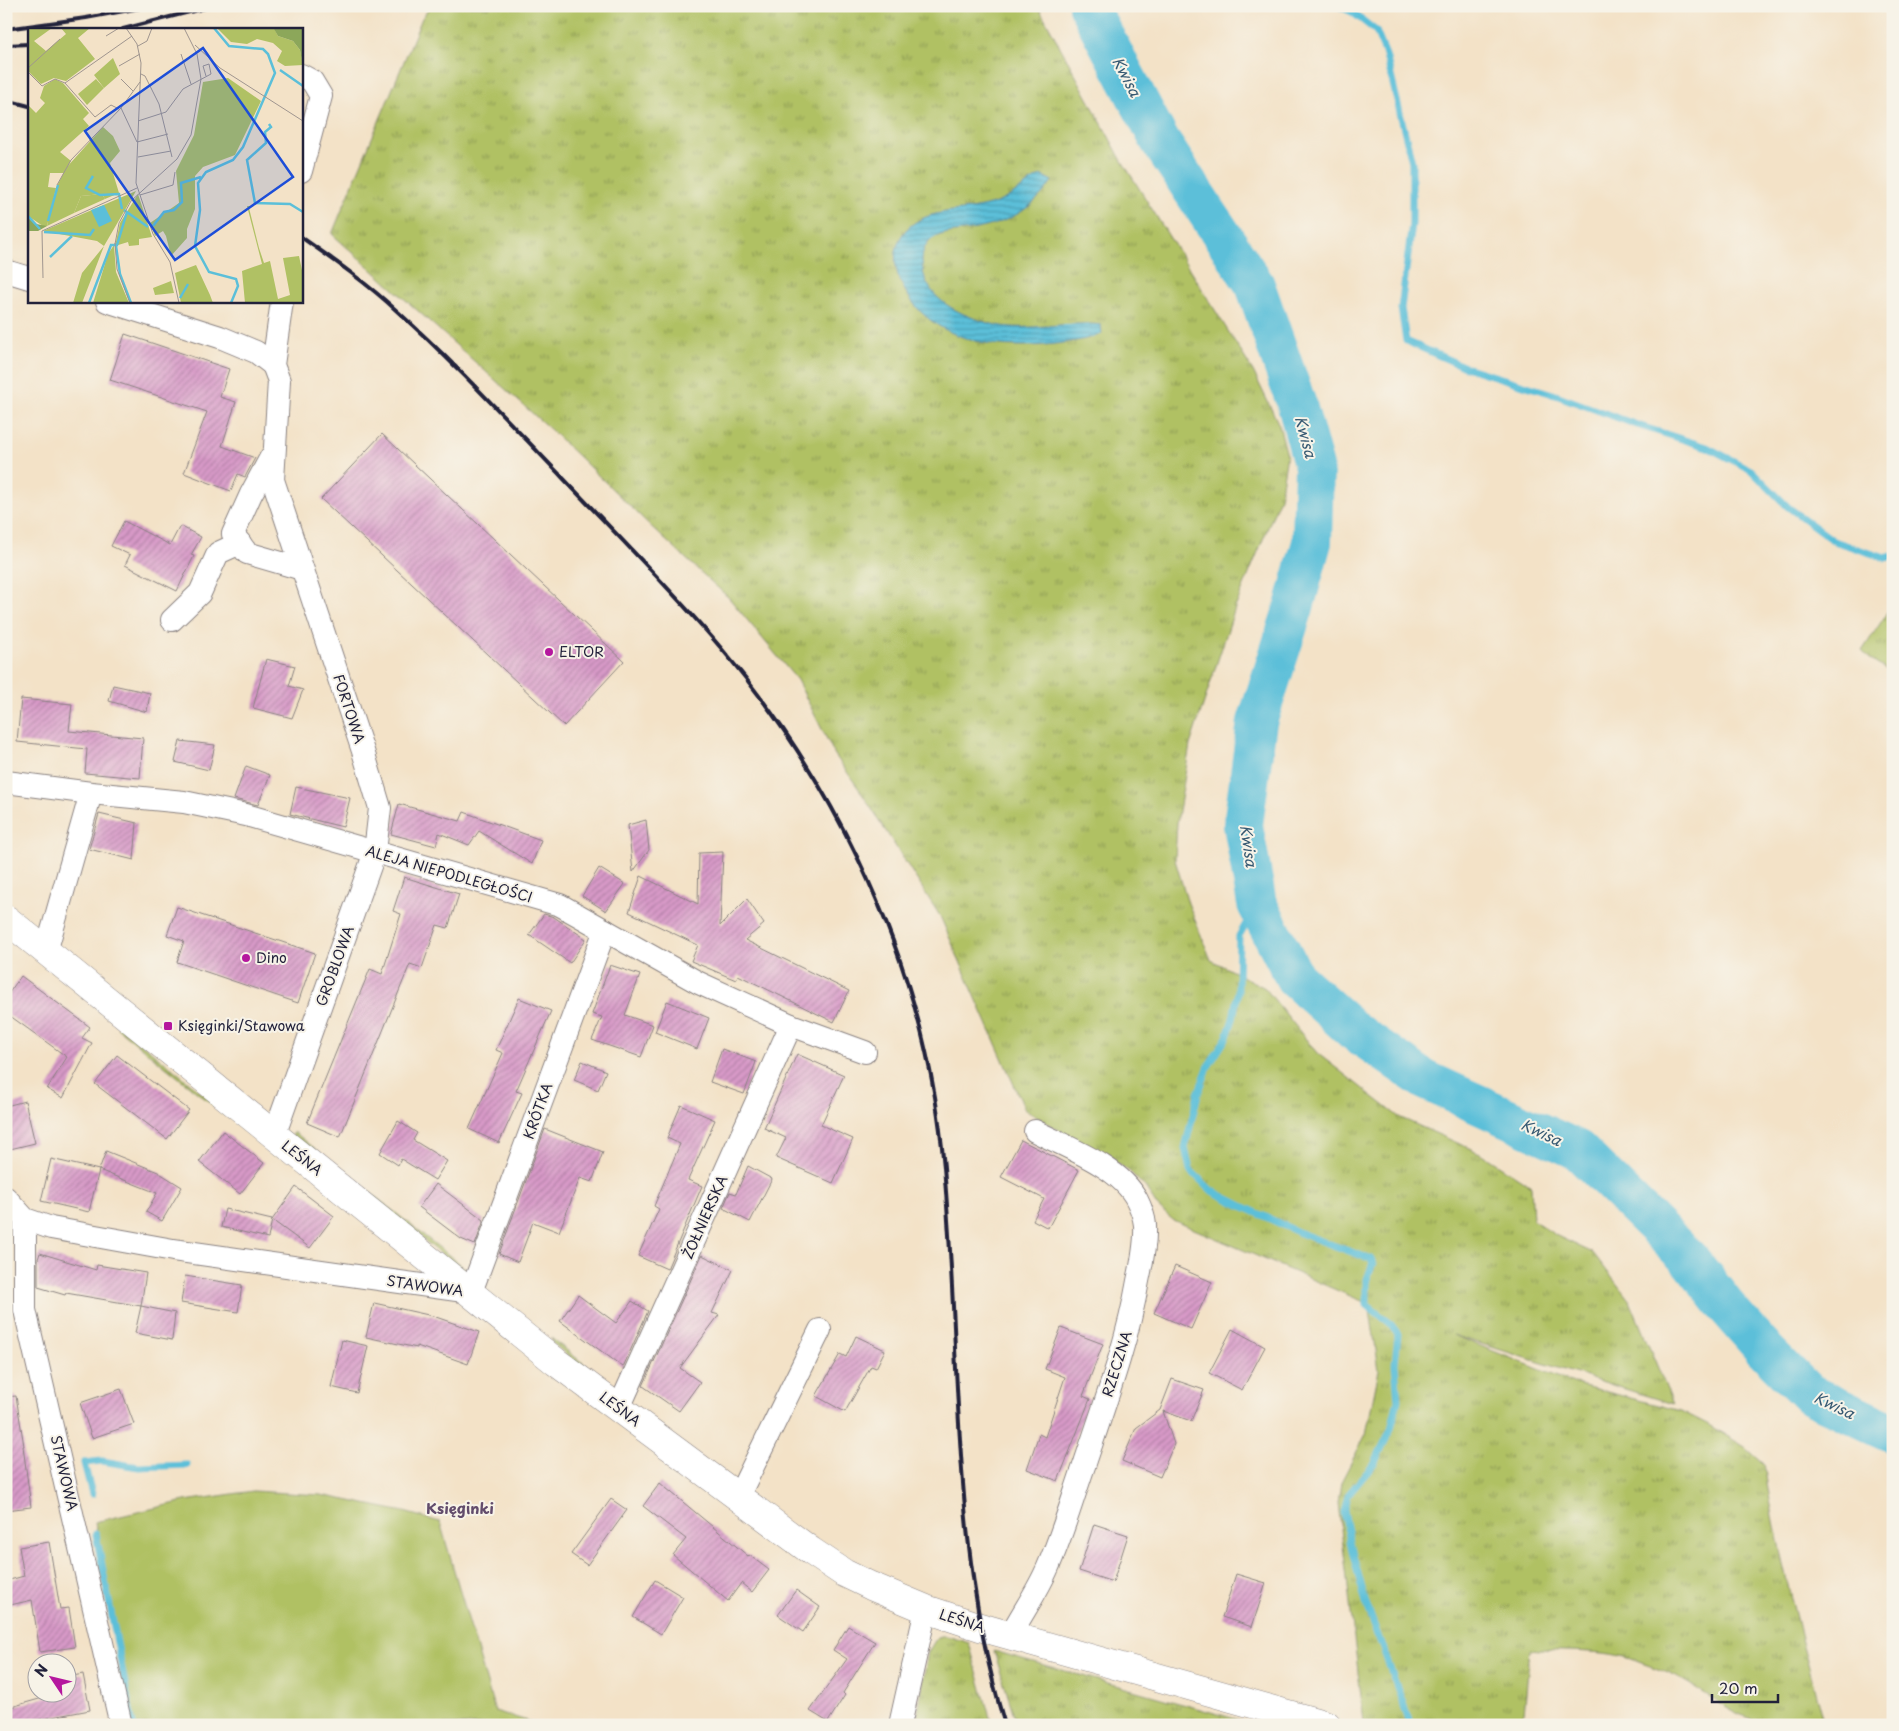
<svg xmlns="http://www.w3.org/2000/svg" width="1899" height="1731" font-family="'Playpen Sans',sans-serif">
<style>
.grass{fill:url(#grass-tufts);stroke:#697250}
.garden{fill:#b0c164;stroke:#697250}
.water{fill:url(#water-rules);stroke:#3e708a}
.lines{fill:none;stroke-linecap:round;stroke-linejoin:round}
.stream{stroke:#5bbfd9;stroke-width:7}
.river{stroke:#5bbfd9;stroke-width:40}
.building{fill:url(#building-hatch)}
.minor-casing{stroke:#8a8281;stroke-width:24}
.major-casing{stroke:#8a8281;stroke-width:29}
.minor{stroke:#fff;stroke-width:22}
.major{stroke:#fff;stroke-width:28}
.rail{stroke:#22223b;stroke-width:4}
.poi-dot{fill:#b5179e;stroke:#f7f3e8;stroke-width:2}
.labels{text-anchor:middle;stroke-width:4;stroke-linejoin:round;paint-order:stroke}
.poi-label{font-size:14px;fill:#22223b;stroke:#f7f3e8;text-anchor:start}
.street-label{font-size:14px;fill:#22223b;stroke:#f7f3e8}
.water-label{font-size:15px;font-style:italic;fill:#365972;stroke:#f7f3e8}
.neighbourhood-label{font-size:15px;font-weight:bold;fill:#624c6c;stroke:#f7f3e8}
.inset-river{fill:none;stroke:#5bbfd9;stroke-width:2.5}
.inset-road{fill:none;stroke:#9f958f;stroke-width:1}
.view{fill:#1d4ed8;fill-opacity:0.15;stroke:#1d4ed8;stroke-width:2.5}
.inset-edge{fill:none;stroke:#22223b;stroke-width:2.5}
</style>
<defs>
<pattern id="grass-tufts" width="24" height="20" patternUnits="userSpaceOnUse" patternTransform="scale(1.25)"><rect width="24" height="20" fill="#b0c164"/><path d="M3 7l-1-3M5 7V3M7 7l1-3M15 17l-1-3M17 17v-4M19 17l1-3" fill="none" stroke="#8f9c54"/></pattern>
<pattern id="water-rules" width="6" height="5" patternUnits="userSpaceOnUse" patternTransform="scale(1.25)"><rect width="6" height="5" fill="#5bbfd9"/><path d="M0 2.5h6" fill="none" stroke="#4b9bb1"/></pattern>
<pattern id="building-hatch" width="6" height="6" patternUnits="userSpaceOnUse" patternTransform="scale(1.25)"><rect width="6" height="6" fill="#d89ac8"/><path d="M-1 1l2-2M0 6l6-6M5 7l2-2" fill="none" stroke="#af7da4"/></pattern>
</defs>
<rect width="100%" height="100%" fill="#f7f3e8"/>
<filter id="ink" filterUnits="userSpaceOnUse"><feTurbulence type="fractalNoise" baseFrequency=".02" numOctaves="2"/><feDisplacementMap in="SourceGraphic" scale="10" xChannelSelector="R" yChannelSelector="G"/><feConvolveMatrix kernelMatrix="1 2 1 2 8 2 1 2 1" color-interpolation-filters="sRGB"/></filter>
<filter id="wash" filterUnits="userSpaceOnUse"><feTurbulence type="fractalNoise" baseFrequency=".0096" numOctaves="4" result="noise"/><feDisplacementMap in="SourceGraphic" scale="20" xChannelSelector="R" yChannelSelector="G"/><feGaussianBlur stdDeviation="1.12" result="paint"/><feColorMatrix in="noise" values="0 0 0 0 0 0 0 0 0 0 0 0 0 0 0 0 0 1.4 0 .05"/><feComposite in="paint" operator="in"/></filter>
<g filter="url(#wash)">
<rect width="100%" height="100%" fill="#f3e2c7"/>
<g class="grass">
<path d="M 431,6 L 1038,6 L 1122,161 L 1253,371 L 1279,425 L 1287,455 L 1280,498 L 1235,608 L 1190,745 L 1177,823 L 1175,860 L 1188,903 L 1211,960 L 1265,988 L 1317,1053 L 1399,1117 L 1480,1153 L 1531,1186 L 1533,1220 L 1555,1235 L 1593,1253 L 1630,1301 L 1673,1404 L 1453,1335 L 1576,1384 L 1681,1411 L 1707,1424 L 1745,1447 L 1764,1464 C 1777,1552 1801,1638 1824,1725 C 1807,1725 1783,1728 1767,1724 C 1737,1717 1712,1697 1686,1682 C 1671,1673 1652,1667 1636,1661 C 1603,1648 1565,1653 1530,1649 L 1523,1725 L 1376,1725 L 1364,1722 L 1338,1503 L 1341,1482 L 1366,1434 L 1379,1370 L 1369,1304 L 1173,1220 L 1157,1206 L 1146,1188 L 1129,1171 L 1025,1110 L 940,916 L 859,789 L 835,755 L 797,680 L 729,598 L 659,534 L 551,430 L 332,234 L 422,18 Z"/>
<path d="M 1893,604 L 1893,672 C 1880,667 1871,661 1862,651 Z"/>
<path d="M 120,1026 L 229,1115 L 229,1118 L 117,1028 Z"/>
<path d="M 294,1132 L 466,1269 L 463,1271 L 292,1136 Z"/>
<path d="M 551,1338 L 617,1390 L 613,1391 L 552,1343 Z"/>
<path d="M 940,1636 L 947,1636 L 969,1643 L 992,1725 L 916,1725 L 928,1652 L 936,1639 Z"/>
<path d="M 994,1651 L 1257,1725 L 1017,1725 Z"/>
</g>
<path class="garden" d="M 253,1491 L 321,1495 L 404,1512 L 440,1522 L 495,1711 L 540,1725 L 134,1725 L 95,1522 L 185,1501 Z"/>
<path class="water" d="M 1041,175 L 1052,181 C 1033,210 1004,225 970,230 C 956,232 942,232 930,240 C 925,244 922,254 922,260 C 922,298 956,313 988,323 C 1025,334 1063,320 1101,325 L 1102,334 C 1086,340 1071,342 1054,344 C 993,351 922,341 898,275 C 893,260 895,241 907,229 C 930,206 967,214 996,203 C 1012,197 1026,184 1041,175 Z"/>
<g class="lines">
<g class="stream">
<path d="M 1339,6 L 1352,12 L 1376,31 L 1386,55 L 1412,162 L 1412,224 L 1401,308 L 1406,341 L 1465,367 L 1553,394 L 1637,425 L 1707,447 L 1751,470 L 1788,507 L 1834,541 L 1885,558 L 1893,556"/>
<path d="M 1257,904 L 1239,936 L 1238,991 L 1233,1019 L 1227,1037 L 1209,1065 L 1198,1094 L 1185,1148 L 1190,1170 L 1212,1191 L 1240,1205 L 1300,1233 L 1365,1257 L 1371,1259 L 1373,1263 L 1367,1279 L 1367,1305 L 1390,1323 L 1398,1334 L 1395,1364 L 1398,1400 L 1391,1429 L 1374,1464 L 1348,1495 L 1344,1512 L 1353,1555 L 1366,1603 L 1411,1725"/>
<path d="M 92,1494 L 84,1463 L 102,1461 L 139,1467 L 187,1465"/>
<path d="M 96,1534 L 133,1725"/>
</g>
<path class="river" d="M 1088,6 L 1160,141 L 1255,285 L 1297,405 L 1314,467 L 1312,542 L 1294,607 L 1257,722 L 1243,825 L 1257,904 L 1295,978 L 1354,1031 L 1425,1080 L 1578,1150 L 1692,1262 L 1725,1305 L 1761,1346 L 1809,1394 L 1893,1433"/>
</g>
<g id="blocks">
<g class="building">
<path d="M 125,334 L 229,369 L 220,397 L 236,402 L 222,446 L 255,458 L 245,477 L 238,474 L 231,491 L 184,473 L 207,412 L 110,380 Z"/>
<path d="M 382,434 L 624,661 L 564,726 L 321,499 Z"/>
<path d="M 124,521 L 170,545 L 180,526 L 201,537 L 191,555 L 194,556 L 177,591 L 125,565 L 130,555 L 111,546 Z"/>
<path d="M 266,659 L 295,666 L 289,686 L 303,690 L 292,718 L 253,708 Z"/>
<path d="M 113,685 L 150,693 L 147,712 L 109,701 Z"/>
<path d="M 21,699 L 72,704 L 69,731 L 143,738 L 140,778 L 85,773 L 87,749 L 17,742 Z"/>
<path d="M 180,741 L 215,745 L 209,770 L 175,762 Z"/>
<path d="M 246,766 L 270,775 L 258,805 L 234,799 Z"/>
<path d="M 296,787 L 350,798 L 343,827 L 290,814 Z"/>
<path d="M 399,804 L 460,821 L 464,812 L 541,840 L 532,864 L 479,831 L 469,845 L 439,833 L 436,846 L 391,834 Z"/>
<path d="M 99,814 L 137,823 L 134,860 L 89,849 Z"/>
<path d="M 646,820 L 649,850 L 633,872 L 628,825 Z"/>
<path d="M 723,852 L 720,926 L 747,899 L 764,924 L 745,940 L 849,991 L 834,1022 L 738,975 L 736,980 L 691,961 L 698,945 L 629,912 L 641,876 L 698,904 L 699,853 Z"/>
<path d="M 599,868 L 625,884 L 606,911 L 582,896 Z"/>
<path d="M 404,877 L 459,894 L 448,928 L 437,925 L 422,968 L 410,964 L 340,1137 L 307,1123 L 370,969 L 382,974 L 401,914 L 393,911 Z"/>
<path d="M 177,907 L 315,953 L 298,1003 L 177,962 L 184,941 L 167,935 Z"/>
<path d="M 544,914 L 554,917 L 586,939 L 570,963 L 529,935 Z"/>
<path d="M 610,965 L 640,975 L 625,1015 L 653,1025 L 641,1057 L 592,1040 L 602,1017 L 592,1014 Z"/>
<path d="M 21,976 L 90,1027 L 82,1038 L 92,1043 L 63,1098 L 47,1089 L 67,1057 L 6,1013 L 6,997 Z"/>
<path d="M 519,998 L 551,1011 L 516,1091 L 522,1093 L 499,1143 L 469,1129 L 503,1053 L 496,1050 Z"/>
<path d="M 667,1001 L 709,1018 L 697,1049 L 655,1032 Z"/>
<path d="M 722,1049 L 756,1062 L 744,1094 L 710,1082 Z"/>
<path d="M 797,1054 L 844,1075 L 821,1125 L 853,1139 L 833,1183 L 776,1158 L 786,1138 L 764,1128 Z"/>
<path d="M 117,1055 L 189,1110 L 167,1139 L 95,1084 Z"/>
<path d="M 582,1061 L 606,1071 L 598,1090 L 574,1080 Z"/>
<path d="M 25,1101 L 35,1143 L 6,1150 L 6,1106 Z"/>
<path d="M 681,1105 L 715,1120 L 688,1180 L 702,1186 L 667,1269 L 638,1256 L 659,1209 L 654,1206 L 680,1144 L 667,1138 Z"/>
<path d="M 398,1121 L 417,1133 L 413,1140 L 447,1161 L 435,1180 L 401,1159 L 398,1165 L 380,1153 Z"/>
<path d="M 545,1129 L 603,1152 L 592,1182 L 580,1178 L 559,1232 L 533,1222 L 518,1262 L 499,1254 Z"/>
<path d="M 223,1131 L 264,1163 L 240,1194 L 199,1162 Z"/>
<path d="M 1021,1140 L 1079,1170 L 1048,1228 L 1033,1220 L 1044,1199 L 1001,1177 Z"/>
<path d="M 106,1151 L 158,1172 L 182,1187 L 162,1221 L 146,1212 L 157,1193 L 99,1170 Z"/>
<path d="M 51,1159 L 99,1170 L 89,1212 L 41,1201 Z"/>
<path d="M 748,1166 L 772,1179 L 750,1222 L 723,1208 L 730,1192 L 736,1194 Z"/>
<path d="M 436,1184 L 484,1220 L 475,1245 L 461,1239 L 419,1207 Z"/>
<path d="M 296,1187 L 334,1216 L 310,1248 L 272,1220 Z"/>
<path d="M 225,1209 L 272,1220 L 268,1238 L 221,1227 Z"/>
<path d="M 40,1253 L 96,1270 L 97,1265 L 146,1273 L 141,1306 L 66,1293 L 65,1295 L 38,1287 L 38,1259 Z"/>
<path d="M 702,1255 L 733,1270 L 712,1313 L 719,1315 L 680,1368 L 700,1382 L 679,1411 L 643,1386 Z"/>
<path d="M 1175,1266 L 1212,1282 L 1191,1329 L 1154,1313 Z"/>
<path d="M 185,1276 L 242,1285 L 238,1312 L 181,1303 Z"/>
<path d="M 578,1295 L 616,1323 L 632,1301 L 648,1311 L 623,1367 L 560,1321 Z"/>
<path d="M 374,1303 L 433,1316 L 479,1332 L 468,1364 L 417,1346 L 417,1348 L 366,1337 Z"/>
<path d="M 141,1306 L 175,1313 L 172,1340 L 135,1333 Z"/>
<path d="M 1061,1328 L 1103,1344 L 1083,1396 L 1090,1399 L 1058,1481 L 1027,1469 L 1039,1434 L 1045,1437 L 1065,1377 L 1045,1369 Z"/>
<path d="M 1232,1329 L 1265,1347 L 1242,1390 L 1209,1373 Z"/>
<path d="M 856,1336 L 885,1350 L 876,1368 L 871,1366 L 845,1412 L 816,1396 L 840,1354 L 846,1357 Z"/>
<path d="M 342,1340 L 368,1346 L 357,1393 L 331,1387 Z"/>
<path d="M 1172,1379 L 1204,1390 L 1191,1421 L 1163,1411 L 1174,1444 L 1160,1477 L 1122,1461 L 1136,1428 L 1160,1410 Z"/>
<path d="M 121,1389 L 134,1424 L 92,1438 L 80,1403 Z"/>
<path d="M 16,1396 L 24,1446 L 23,1446 L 31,1507 L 6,1510 L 6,1397 Z"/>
<path d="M 660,1483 L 748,1556 L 749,1555 L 769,1570 L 752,1592 L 741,1583 L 728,1601 L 673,1555 L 686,1539 L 643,1506 Z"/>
<path d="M 611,1499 L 627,1510 L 587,1565 L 571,1554 Z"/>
<path d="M 1094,1524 L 1128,1535 L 1113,1582 L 1079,1571 Z"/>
<path d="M 49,1542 L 60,1609 L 69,1608 L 75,1647 L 40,1652 L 32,1600 L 6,1606 L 6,1581 L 24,1576 L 19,1547 Z"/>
<path d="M 1236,1574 L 1266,1583 L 1252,1627 L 1222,1617 Z"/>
<path d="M 655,1580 L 683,1597 L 661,1634 L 633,1617 Z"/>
<path d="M 796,1590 L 820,1607 L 803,1632 L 778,1615 Z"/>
<path d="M 848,1626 L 875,1642 L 843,1693 L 845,1695 L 828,1722 L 810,1711 L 847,1659 L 833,1650 Z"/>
<path d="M 83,1674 L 90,1710 L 14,1724 L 11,1707 L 57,1694 L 68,1694 L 68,1677 Z"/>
</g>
</g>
</g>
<g filter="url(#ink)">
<use href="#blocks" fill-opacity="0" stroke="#8a8281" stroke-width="1"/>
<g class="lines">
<g class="minor-casing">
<g id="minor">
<path d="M 301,75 L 312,81 L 321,96 L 301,171"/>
<path d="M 6,271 L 29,278"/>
<path d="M 107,301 L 220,337 L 256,352 L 273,365"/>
<path d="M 271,457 L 251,494 L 233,534 L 247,553 L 302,569"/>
<path d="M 172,620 L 200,593 L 218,553 L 240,543"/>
<path d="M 6,782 L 91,793 L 184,802 L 246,815 L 560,905 L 699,983 L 791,1025 L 865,1052"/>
<path d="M 46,952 L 91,793"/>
<path d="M 274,1136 L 375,852 L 380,808 L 363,751 L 273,480 L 279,381 L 273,365 L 282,301"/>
<path d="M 6,1198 L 25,1219 L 51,1228 L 173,1250 L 471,1292 L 605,930"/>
<path d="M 25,1219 L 25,1310 L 121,1725"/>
<path d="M 619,1408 L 791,1025"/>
<path d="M 738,1497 L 820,1330"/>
<path d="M 1010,1636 C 1022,1613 1038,1591 1048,1567 C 1063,1533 1073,1497 1085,1463 C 1105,1403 1127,1344 1138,1281 C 1142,1263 1146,1243 1145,1225 C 1144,1216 1141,1208 1137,1200 C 1121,1167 1066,1147 1035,1131"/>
<path d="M 900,1725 L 926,1609"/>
</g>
</g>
<g class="major-casing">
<path id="major" d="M 6,919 L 556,1362 L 811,1551 L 844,1573 L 871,1586 L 926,1609 L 980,1627 L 1327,1725"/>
</g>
<use href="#minor" class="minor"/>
<use href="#major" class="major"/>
<g class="rail">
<path d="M 6,29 L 86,18 L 151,6"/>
<path d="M 123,29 L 213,6"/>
<path d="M 6,45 L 29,44"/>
<path d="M 6,100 L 29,106"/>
<path d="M 301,237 C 334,260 368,284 397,311 C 455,363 508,421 562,477 C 616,534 671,589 721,648 C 829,775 907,933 935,1097 C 943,1143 946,1189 949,1235 C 960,1400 956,1566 1005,1725"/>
</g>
</g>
</g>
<g class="poi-dot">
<circle cx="549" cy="652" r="5"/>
<circle cx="246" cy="958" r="5"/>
<rect x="163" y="1021" width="10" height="10" rx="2.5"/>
</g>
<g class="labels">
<g class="poi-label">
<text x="559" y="657">ELTOR</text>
<text x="256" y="963">Dino</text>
<text x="178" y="1031">Księginki/Stawowa</text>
</g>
<g class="street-label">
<text transform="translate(349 709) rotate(72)" y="5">FORTOWA</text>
<text transform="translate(449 874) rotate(16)" y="5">ALEJA NIEPODLEGŁOŚCI</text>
<text transform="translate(335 966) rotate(-70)" y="5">GROBLOWA</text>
<text transform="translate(538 1111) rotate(-70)" y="5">KRÓTKA</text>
<text transform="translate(302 1158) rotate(38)" y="5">LEŚNA</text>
<text transform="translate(705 1217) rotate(-66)" y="5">ŻOŁNIERSKA</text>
<text transform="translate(425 1286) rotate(8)" y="5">STAWOWA</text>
<text transform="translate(1117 1364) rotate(-73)" y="5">RZECZNA</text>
<text transform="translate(620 1409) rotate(37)" y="5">LEŚNA</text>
<text transform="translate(64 1473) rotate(77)" y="5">STAWOWA</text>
<text transform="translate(962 1621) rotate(18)" y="5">LEŚNA</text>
</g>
<g class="water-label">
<text transform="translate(1126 77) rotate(62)" y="5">Kwisa</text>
<text transform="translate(1305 437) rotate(75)" y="5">Kwisa</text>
<text transform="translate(1248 846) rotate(82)" y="5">Kwisa</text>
<text transform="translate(1541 1133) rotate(25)" y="5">Kwisa</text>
<text transform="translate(1834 1406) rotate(25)" y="5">Kwisa</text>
</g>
<g class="neighbourhood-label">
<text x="460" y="1514">Księginki</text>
</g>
</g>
<g transform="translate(28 28)">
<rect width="275" height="275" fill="#f3e2c7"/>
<path d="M 0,0 L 24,0 L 6,13 L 18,23 L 38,6 L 33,0 L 62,0 L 50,10 L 67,31 L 38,53 L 26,50 L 13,56 L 0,43 ZM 189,0 L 246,0 L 250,8 L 265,13 L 272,22 L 275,37 L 257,38 L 249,33 L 254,23 L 245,15 L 229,11 L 219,16 L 203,14 ZM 200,50 L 233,73 L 207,127 L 175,139 L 167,148 L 167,181 L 159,201 L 159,210 L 143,228 L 138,208 L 135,203 L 127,208 L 122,195 L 151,175 L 148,143 L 166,107 L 175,54 ZM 27,51 L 35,55 L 61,85 L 55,91 L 61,98 L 32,124 L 43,133 L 36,145 L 22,145 L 20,159 L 28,160 L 19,198 L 15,198 L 0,188 L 0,77 L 8,85 L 17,75 L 12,70 L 16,58 ZM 108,163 L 76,218 L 54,275 L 45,275 L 54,245 L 76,218 L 69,213 L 15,203 ZM 74,166 L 77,171 L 46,185 L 53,168 ZM 110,166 L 124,209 L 111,211 L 111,217 L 101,218 L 100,214 L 87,218 L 92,195 ZM 219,178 L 226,178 L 221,180 L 231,220 L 236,235 L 242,233 L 250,271 L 262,267 L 255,230 L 271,228 L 275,247 L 275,275 L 217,275 L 214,243 L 234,236 ZM 86,217 L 88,244 L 101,275 L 65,275 L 80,226 ZM 168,237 L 182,267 L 185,275 L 153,275 L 147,245 ZM 143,253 L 146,265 L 127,267 L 125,260 Z" fill="#b0c164"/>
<path d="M 275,0 L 275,39 L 272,22 L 265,13 L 250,8 L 246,1 ZM 0,188 L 8,196 L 19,198 L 10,203 L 0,203 Z" fill="#8ca75a"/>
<path d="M 68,51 L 76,60 L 59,77 L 50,66 Z" fill="#b0c164"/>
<path d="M 85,30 L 92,46 L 76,60 L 66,47 ZM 75,99 L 85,108 L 92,123 L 82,135 L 91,165 L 77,171 L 74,166 L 53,168 L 46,185 L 19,198 L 28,160 L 38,140 Z" fill="#b0c164"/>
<path d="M 76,177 L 84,193 L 71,199 L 63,182 Z" fill="#5bbfd9"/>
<path class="inset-river" d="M 186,0 L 201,18 L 235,21 L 240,26 L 247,45 L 215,119 L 205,132 L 178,144 L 170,155 L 172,182 L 167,218 L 181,244 L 208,251 L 210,258 L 203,275M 252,42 L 275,58M 241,96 L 243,99 L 237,104 L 238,115 L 219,132 L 227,175 L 262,176 L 275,184M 65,148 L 58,160 L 72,167 L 91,166 L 94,181M 96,182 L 120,199M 0,188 L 12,201M 20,193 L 30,157M 125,198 L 136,184 L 146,182 L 154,174 L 153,155 L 173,149M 16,204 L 62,207 L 66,201M 88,218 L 92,246 L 103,275M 22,229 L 44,208M 152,270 L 160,256M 61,275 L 83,217 L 89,217 L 99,184"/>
<path class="inset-road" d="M 98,0 L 109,16 L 113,35 L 108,155 L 125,206 L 142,234 L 151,275M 78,8 L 91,0M 167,17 L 192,40 L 275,93M 110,18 L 119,13 L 124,0M 153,26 L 163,56M 91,38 L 112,26M 0,40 L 32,11M 0,44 L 14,58 L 27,51 L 37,55M 113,46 L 117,48 L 131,76 L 144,129M 93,51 L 105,63M 112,54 L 93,80 L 109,114 L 140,106M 37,55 L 104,8M 37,55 L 67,89 L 83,77 L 91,81M 110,93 L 138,84 L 155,61 L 183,46 L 181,36 L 175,38 L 178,48M 110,129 L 143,123M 29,157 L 43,132 L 93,80M 112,167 L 145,157 L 147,144M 87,215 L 89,241 L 102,275M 87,216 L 91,195 L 103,173 L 149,131 L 163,107 L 173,51 L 169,26 L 156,0M 15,250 L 14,203 L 109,160"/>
<path class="view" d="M 175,20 L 265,149 L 147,232 L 57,103 Z"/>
<rect width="275" height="275" class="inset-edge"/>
</g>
<rect width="1899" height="1731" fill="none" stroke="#f7f3e8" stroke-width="25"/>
<g transform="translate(52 1678) rotate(305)"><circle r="24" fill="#f7f3e8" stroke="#a29fa3"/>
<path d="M0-4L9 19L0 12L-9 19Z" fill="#b5179e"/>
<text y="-8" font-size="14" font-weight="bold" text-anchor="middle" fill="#22223b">N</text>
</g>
<path d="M1712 1694v8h66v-8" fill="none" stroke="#22223b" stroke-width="2.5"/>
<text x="1719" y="1694" font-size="15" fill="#22223b" stroke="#f7f3e8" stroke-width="4" paint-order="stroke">20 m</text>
</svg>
